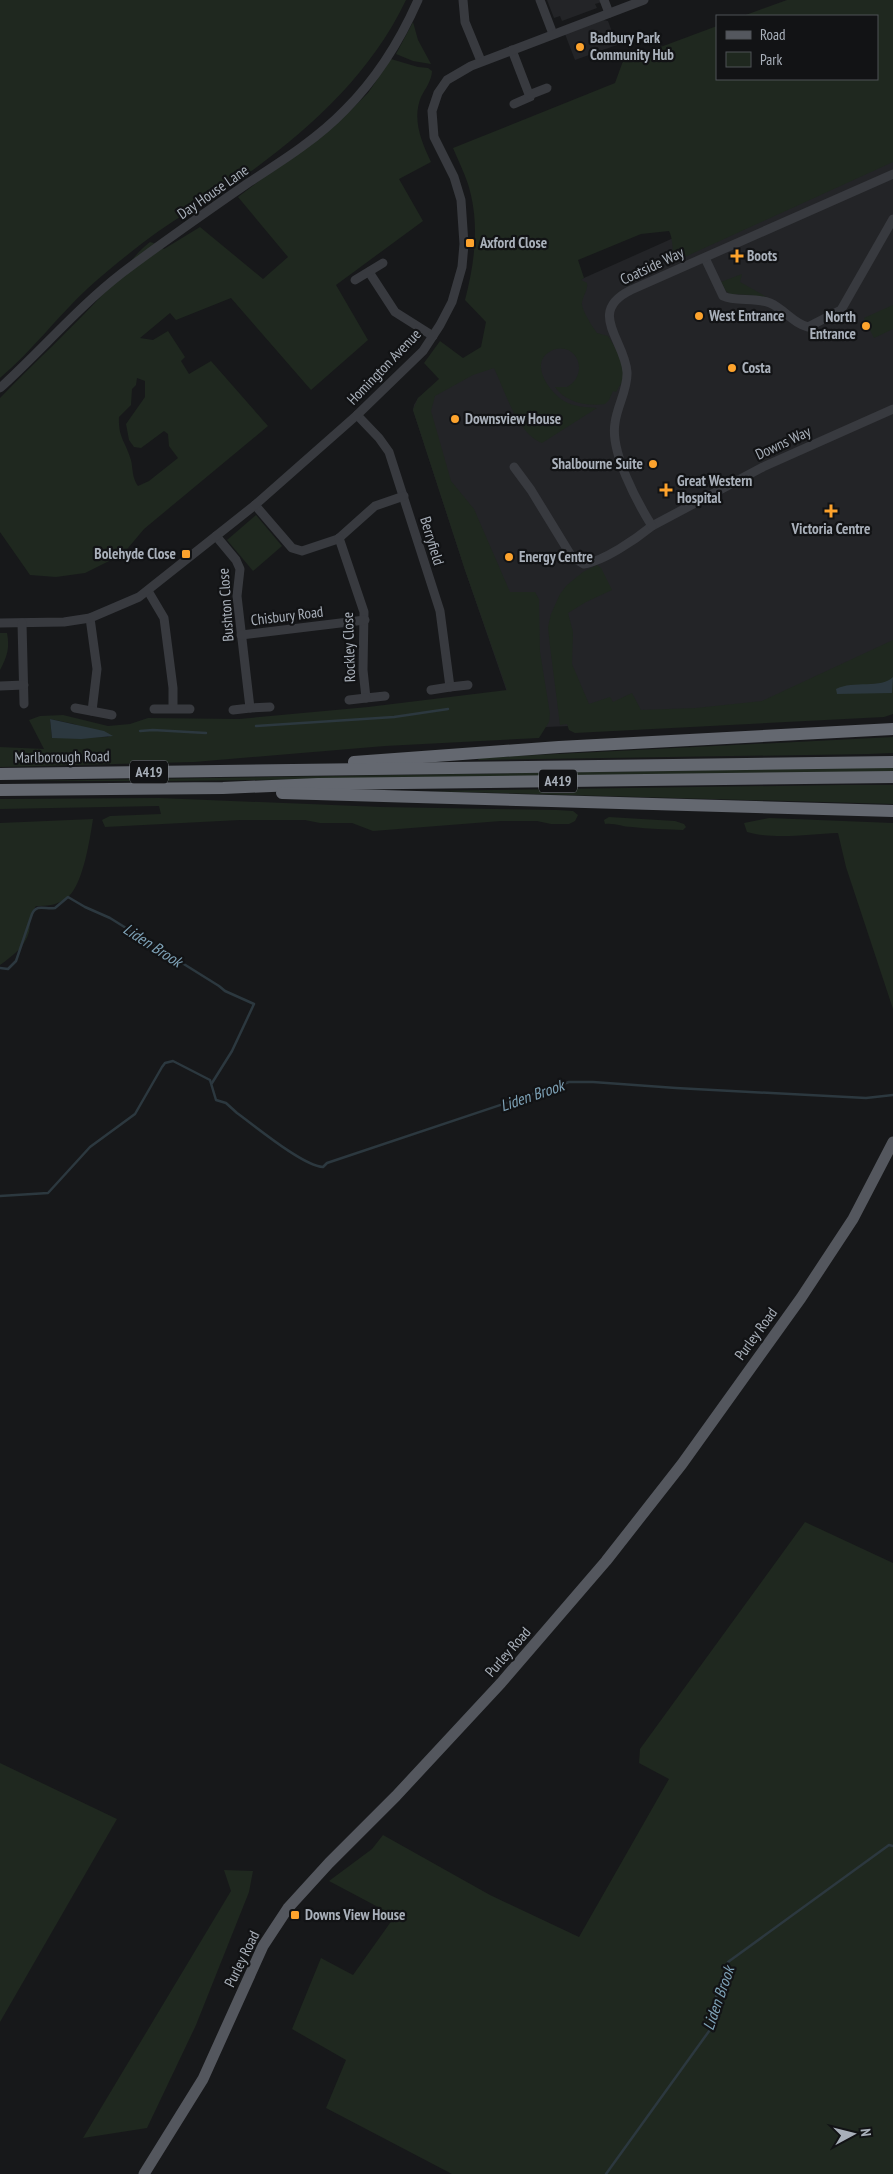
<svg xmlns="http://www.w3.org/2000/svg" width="893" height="2174" font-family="'PT Sans Narrow',sans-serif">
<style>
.built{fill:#232427}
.green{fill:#1f281f;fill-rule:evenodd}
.water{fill:#2c383f}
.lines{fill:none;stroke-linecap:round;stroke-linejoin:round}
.stream{stroke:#2c383f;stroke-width:2.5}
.minor{stroke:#383a3f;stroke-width:9}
.major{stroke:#54575e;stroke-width:11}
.highway{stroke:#646870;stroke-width:12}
.poi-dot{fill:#fda32d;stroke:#121315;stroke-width:2}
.labels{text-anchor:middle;stroke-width:4.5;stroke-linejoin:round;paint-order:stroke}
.shield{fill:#121315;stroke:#7c8188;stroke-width:1}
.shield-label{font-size:14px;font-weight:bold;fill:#a9b0ba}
.poi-label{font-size:15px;font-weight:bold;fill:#a9b0ba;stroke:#121315;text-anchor:start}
.street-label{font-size:15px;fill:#a9b0ba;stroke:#121315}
.water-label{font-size:16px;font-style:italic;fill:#7ea2b7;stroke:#121315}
</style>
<rect width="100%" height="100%" fill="#17181a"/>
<g class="built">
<path d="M 547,0 L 601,0 L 602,2 L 595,4 L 597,8 L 562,21 L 560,16 L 554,18 Z"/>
<path d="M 603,20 L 608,21 L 617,45 L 575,60 L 565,34 Z"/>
<path d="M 893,140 L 893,709 L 639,723 L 546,727 L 518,724 L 465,570 L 413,410 L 414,405 L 418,398 L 557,290 Z"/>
</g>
<g class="green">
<path d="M 0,0 L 406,0 C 365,86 290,146 213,198 C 204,203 195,207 186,213 C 167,225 148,238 131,252 C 116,264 101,276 87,289 C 57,317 32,351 0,378 Z"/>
<path d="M 787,0 L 893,0 L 893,162 L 676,261 C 671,251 674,241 669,231 L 641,234 L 578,260 L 584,278 L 581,280 L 587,283 C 588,291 583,295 582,303 C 581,309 593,328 597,333 L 608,336 C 614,345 626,365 624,377 C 623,382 618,388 616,392 L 613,391 L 609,400 L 605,404 C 587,407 565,402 555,387 L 567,387 C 590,374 577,341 553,350 C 527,361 549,392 564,401 C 574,407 586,407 597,408 L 542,443 C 517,433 505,391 494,368 L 473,375 L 435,396 L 431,411 L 451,481 L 474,509 L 510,592 L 535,592 L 539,599 L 540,652 L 550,714 L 549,722 L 539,738 L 385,746 L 194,762 L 0,767 L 0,747 L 44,749 L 29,720 L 40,716 L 63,715 L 108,726 L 130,724 L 148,718 L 239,719 L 368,707 L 507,690 L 465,570 L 413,410 L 418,398 L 439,379 L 424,363 L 440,341 L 463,358 L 481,347 L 486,322 L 465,300 C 475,261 480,223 468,184 C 464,172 458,160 453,148 L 615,83 L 623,61 L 717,26 L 717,79 L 877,79 L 877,16 L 743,16 ZM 50,719 L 74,724 L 110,737 L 52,738 Z"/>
<path d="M 413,22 L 418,40 L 431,64 L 413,61 L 396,54 Z"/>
<path d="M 391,59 L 418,67 L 428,68 L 432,71 C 432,80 425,89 421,97 C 412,119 421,141 431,162 L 399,179 L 423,221 L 336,285 L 368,340 L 311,390 L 231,298 L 176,320 L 170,313 L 140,338 L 153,340 L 168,331 L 185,357 L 181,361 L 189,374 L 211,361 L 268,426 L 144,529 L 123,554 L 85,573 L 56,577 L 30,575 L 0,532 L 0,398 C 35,362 72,328 106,291 C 120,276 135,253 150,242 L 157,244 L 164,249 L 200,227 L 263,279 L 288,257 L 238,197 L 351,110 L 368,93 ZM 137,378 L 145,381 L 145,397 L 126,424 L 129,440 L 134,447 L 141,448 L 164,431 L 168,434 L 169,446 L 178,458 L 149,481 L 138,486 C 132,478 133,469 131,460 C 126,442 118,438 119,417 L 131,405 L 132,389 L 136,385 Z"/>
<path d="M 742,274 L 740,282 L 777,303 L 752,295 L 730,294 L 726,291 L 721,282 Z"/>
<path d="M 893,305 L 893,329 L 874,338 L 864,318 Z"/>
<path d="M 256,515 L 282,546 L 253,571 L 227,540 Z"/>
<path d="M 597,565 L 601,568 L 612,590 L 586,602 L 568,613 L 573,632 L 572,664 L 589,704 L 610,697 L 613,702 L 632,693 L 641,710 L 696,708 L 762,701 L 893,640 L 893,714 L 884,717 L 575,733 L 569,730 L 567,724 L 560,725 L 550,646 L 548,627 L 551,614 L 560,594 L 567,585 L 583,572 Z"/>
<path d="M 0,633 L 7,633 C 10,648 7,657 0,670 Z"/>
<path d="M 893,737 L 893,753 L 869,754 L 478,760 L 479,758 Z"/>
<path d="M 893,767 L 893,772 L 168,781 L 25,781 Z"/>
<path d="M 893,785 L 893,804 L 428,791 L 841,785 Z"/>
<path d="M 159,798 L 381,807 L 557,810 L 573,811 L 578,815 L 575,821 L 569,824 L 551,824 L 537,821 L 501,821 L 373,831 L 352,823 L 320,823 L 305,820 L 240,820 L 105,827 L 102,820 L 110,816 L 161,814 L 159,806 L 0,809 L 0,799 Z"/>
<path d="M 609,817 L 675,821 L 684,824 L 686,827 L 683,830 C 666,829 649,829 632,827 C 622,827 616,823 605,824 L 604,820 Z"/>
<path d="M 769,818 L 893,823 L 893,1009 L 846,867 L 838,833 C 809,834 775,840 747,832 L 744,823 Z"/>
<path d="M 93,819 C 90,839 83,883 69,896 C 60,905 48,906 36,906 C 29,915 31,922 29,932 C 25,947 11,957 0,965 L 0,823 Z"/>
<path d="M 805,1522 L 893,1563 L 893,2174 L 452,2174 L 326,2108 L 346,2060 L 292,2029 L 321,1958 L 353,1975 L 395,1916 L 329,1881 L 372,1849 L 383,1835 L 490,1895 L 579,1937 L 669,1779 L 639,1763 L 640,1749 Z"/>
<path d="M 0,1763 L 117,1819 L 0,2022 Z"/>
<path d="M 224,1870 L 253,1871 L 249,1892 L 196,2025 L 147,2128 L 83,2138 L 231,1891 Z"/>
</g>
<g class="water">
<path d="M 893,677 L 892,693 L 837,694 L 836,689 C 853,680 882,689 893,677 Z"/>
<path d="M 50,719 L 104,731 L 113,736 L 81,739 L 52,738 Z"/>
</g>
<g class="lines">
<g class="stream">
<path d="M 256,726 L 394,717 L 448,709"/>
<path d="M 140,731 L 153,730 L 206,733"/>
<path d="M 0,968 L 8,969 L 16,961 L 32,914 C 37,903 46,910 55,908 L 68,897 L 85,907 L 110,918 L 219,986 L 225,991 L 254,1004 L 232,1051 L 212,1083"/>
<path d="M 0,1196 L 48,1193 L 90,1147 L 135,1114 L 162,1067 L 165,1063 L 173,1061 L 210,1080 L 216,1100 L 226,1103 L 237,1113 C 255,1126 303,1166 323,1167 L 327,1163 L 569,1082 L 593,1082 L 676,1088 L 866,1098 L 893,1095"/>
<path d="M 606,2174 L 712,2027 L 717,1992 L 728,1962 L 889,1845 L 893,1846"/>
</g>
<g class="minor">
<path d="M 463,0 L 465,22 L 481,61"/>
<path d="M 540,0 L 553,34"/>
<path d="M 604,0 L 609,13"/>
<path d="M 512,50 L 530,97 L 514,104"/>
<path d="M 529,95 L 547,88"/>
<path d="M 705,258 L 723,296 C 735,302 755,297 770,303 C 784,309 794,324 808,327 L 841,310 L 893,219"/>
<path d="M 369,272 L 395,312 L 433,336"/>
<path d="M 355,280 L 383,263"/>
<path d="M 0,388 C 41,351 77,308 122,273 C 163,242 206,212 248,183 C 282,161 317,139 345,110 C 377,78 400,41 418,0"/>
<path d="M 357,415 L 379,438 L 389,452 L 440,611 L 450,687 L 431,690"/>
<path d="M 514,467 L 531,490 L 572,557 L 584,564 C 604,561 636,539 652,526 L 763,467 L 893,409"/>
<path d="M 255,505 L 292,548 L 302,551 L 338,539 L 375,506 L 404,496"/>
<path d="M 652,526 C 637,502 610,452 615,423 C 617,406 628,389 627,372 C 625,340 586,312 631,290 L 893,174"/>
<path d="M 216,536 L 236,560 L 240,569 L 237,596 L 250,708 L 233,710"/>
<path d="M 339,538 L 364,612 L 363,670 L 366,698 L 385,696"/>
<path d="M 148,591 L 164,618 L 173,688 L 173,708"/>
<path d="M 90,618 L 97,669 L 92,711"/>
<path d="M 0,623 L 64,622 L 90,618 L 139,597 L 255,505 L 357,415 L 423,351 L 440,325 L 452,302 L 462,267 L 464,244 L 461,200 L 454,177 L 434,137 L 432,111 L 438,93 L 447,80 L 471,66 L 644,0"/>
<path d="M 22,623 L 24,704"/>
<path d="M 241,635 L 365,620"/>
<path d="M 0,686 L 24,685"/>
<path d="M 450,687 L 468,685"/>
<path d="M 349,700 L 366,698"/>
<path d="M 75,708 L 112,715"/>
<path d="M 250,708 L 270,707"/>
<path d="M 154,709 L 190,709"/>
</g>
<path class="major" d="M 144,2174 L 203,2079 L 263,1946 L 288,1908 L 329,1863 L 396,1796 L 501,1683 L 606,1561 L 682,1464 L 801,1298 L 853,1219 L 893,1142"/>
<g class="highway">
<path d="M 354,762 L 559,747 L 893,729"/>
<path d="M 0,774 L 893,762"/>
<path d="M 0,790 L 223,788 L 318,784 L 893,777"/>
<path d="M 282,793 L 893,811"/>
</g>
</g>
<g class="poi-dot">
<circle cx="580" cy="47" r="5"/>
<rect x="465" y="238" width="10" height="10" rx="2.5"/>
<path d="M734.5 248.5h5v5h5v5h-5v5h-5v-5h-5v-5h5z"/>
<circle cx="699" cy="316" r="5"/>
<circle cx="866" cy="326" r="5"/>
<circle cx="732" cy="368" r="5"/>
<circle cx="455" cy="419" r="5"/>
<circle cx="653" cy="464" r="5"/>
<path d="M663.5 482.5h5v5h5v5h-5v5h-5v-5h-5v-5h5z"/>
<path d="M828.5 503.5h5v5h5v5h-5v5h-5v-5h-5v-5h5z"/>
<rect x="181" y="549" width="10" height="10" rx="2.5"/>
<circle cx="509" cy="557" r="5"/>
<rect x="290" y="1910" width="10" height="10" rx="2.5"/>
</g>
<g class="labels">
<g class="shield">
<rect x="130" y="760.5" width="38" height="23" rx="4"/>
<rect x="539" y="769.5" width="38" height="23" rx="4"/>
</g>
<g class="shield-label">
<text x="149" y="777">A419</text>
<text x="558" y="786">A419</text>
</g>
<g class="poi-label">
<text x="590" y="43">Badbury Park<tspan x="590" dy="17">Community Hub</tspan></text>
<text x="480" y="248">Axford Close</text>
<text x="747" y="261">Boots</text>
<text x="709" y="321">West Entrance</text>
<text x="856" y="322" text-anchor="end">North<tspan x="856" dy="17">Entrance</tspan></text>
<text x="742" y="373">Costa</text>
<text x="465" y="424">Downsview House</text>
<text x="643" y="469" text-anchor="end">Shalbourne Suite</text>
<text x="677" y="486">Great Western<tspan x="677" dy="17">Hospital</tspan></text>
<text x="831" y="534" text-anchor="middle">Victoria Centre</text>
<text x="176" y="559" text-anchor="end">Bolehyde Close</text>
<text x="519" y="562">Energy Centre</text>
<text x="305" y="1920">Downs View House</text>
</g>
<g class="street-label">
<text transform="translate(213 192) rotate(-35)" y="5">Day House Lane</text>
<text transform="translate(652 266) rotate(-25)" y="5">Coatside Way</text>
<text transform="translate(384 367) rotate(-46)" y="5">Homington Avenue</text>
<text transform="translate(783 443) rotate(-25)" y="5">Downs Way</text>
<text transform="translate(432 541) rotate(73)" y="5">Berryfield</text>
<text transform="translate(226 605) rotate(-94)" y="5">Bushton Close</text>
<text transform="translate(287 616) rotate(-7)" y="5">Chisbury Road</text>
<text transform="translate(349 647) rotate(-92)" y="5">Rockley Close</text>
<text transform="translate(62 757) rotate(-1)" y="5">Marlborough Road</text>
<text transform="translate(756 1334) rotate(-54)" y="5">Purley Road</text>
<text transform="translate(508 1652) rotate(-49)" y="5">Purley Road</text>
<text transform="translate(242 1959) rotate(-64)" y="5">Purley Road</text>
</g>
<g class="water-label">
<text transform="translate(153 945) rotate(33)" y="6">Liden Brook</text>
<text transform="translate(532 1095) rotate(-19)" y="6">Liden Brook</text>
<text transform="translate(718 1998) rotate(-71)" y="6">Liden Brook</text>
</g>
</g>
<rect x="716" y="15" width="162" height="65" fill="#121315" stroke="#4e5257"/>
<rect x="726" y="31" width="25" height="8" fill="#54575e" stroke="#4e5257"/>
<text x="760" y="40" font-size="15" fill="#a9b0ba">Road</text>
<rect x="726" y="52" width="25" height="15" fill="#1f281f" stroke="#4e5257"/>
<text x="760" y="65" font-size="15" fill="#a9b0ba">Park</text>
<g transform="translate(853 2134) rotate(83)" stroke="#121315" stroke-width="4" paint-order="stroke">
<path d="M0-4L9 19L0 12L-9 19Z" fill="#a9b0ba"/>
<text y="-8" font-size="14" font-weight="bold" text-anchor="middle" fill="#a9b0ba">N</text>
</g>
</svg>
